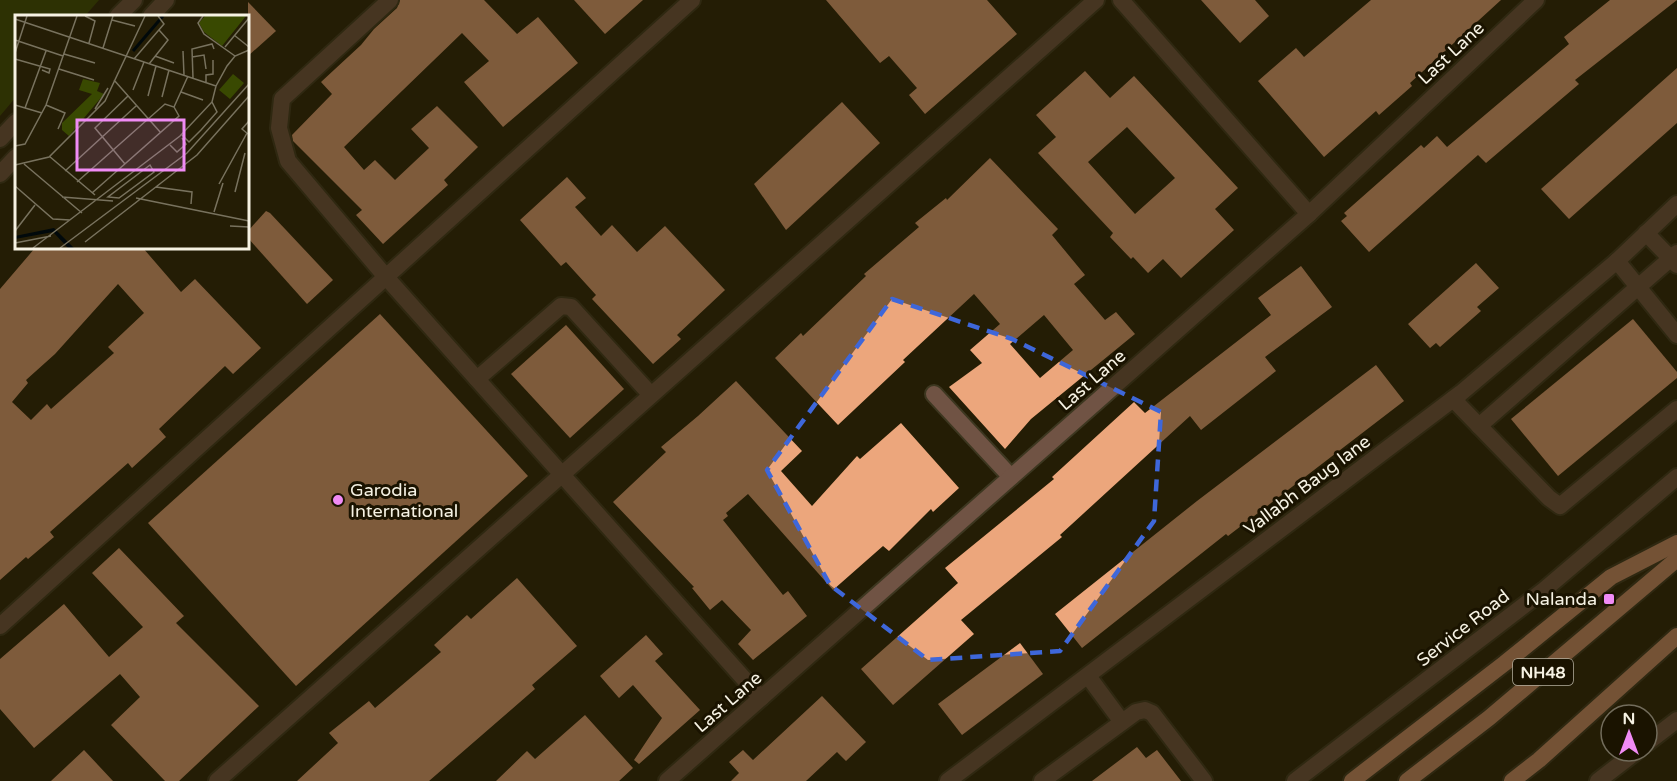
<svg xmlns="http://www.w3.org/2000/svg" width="1677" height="781" font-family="'Varela Round',sans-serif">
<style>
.green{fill:#394901}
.building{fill:#eca67c;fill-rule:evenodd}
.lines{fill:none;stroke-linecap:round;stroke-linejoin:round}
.minor-casing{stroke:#3d3720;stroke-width:20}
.tertiary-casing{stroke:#3d3720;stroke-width:20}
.trunk-casing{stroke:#3d3720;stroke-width:20}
.minor{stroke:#705344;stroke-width:16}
.tertiary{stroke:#705344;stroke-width:16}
.trunk{stroke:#d49270;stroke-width:16}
.marked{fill:none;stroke:#3e67da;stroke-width:4.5;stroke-dasharray:12 8;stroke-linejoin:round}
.poi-dot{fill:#f08bf5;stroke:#1a1300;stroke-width:2}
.labels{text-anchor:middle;stroke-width:6;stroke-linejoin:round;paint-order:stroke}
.shield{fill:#1a1300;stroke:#b4af9f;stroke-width:1.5}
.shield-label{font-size:16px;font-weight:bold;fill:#f6f2e3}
.street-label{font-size:18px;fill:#f6f2e3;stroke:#1a1300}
.poi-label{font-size:18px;fill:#f6f2e3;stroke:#1a1300;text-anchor:start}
.inset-river{fill:none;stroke:#01090b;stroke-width:3}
.inset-road{fill:none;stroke:#78725e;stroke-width:1.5}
.view{fill:#f08bf5;fill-opacity:0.15;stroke:#f08bf5;stroke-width:3}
.inset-edge{fill:none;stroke:#f6f2e3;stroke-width:3}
</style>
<rect width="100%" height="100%" fill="#241d05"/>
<path class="green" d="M 0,0 L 99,0 L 85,16 L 16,16 L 16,97 L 0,116 Z"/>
<g class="building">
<path d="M 400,0 L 484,0 L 517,34 L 538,17 L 578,63 L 503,127 L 464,82 L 489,61 L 462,33 L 344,147 L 364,170 L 375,160 L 395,180 L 429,148 L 411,129 L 437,106 L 478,147 L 444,180 L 448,185 L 383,244 L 356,215 L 362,210 L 293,141 L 292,135 L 332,94 L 321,82 L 361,45 L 374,29 L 397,8 Z"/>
<path d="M 574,0 L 643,0 L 605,34 Z"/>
<path d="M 826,0 L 987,0 L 1017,34 L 925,114 L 909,95 L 917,88 L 889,56 L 880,63 Z"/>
<path d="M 1201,0 L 1255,0 L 1269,16 L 1240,43 Z"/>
<path d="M 1371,0 L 1501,0 L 1410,83 L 1412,86 L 1379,115 L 1376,111 L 1324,157 L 1258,81 L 1296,48 L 1304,57 Z"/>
<path d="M 1610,0 L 1677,0 L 1575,80 L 1579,84 L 1486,163 L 1478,155 L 1369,252 L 1341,221 L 1347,216 L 1344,213 L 1421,145 L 1424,148 L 1437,136 L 1447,147 L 1569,44 L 1564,37 Z"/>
<path d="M 248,2 L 276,31 L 248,56 Z"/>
<path d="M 1677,68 L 1677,123 L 1569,219 L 1541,189 Z"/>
<path d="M 1085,71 L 1110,98 L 1134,76 L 1238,188 L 1215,209 L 1234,230 L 1181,278 L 1163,259 L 1148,273 L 1133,257 L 1131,259 L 1110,237 L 1113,233 L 1038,153 L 1056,137 L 1036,115 ZM 1127,127 L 1175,178 L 1135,214 L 1088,162 Z"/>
<path d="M 842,102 L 880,143 L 786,230 L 754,184 Z"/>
<path d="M 990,158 L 1058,229 L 1052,235 L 1085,275 L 1074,284 L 1105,320 L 1116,312 L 1135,334 L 1031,419 L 1005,449 L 949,387 L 982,363 L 970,350 L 1000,324 L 974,294 L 903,360 L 905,362 L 838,425 L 775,358 L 801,333 L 803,336 L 866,276 L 864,274 L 919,227 L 915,223 L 946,198 L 947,200 ZM 1044,315 L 1073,350 L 1040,378 L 1010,344 Z"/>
<path d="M 567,177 L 586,198 L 575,207 L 601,236 L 612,225 L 637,252 L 665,226 L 725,290 L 677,335 L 681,339 L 653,364 L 592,299 L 596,295 L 566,262 L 561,266 L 520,220 Z"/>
<path d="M 266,211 L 270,213 L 333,280 L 307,304 L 248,238 L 248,231 Z"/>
<path d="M 35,248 L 143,248 L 181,292 L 195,279 L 261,348 L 233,374 L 225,366 L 159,429 L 166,437 L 132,468 L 128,463 L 50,532 L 54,537 L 28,559 L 26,557 L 0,580 L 0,289 ZM 118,284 L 144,313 L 108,347 L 114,353 L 51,409 L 47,404 L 31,420 L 12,402 L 28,383 L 26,380 L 55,354 Z"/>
<path d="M 1476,263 L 1499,288 L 1477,307 L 1481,311 L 1440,347 L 1436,343 L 1430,348 L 1408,324 Z"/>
<path d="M 1301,266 L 1332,307 L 1265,357 L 1276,371 L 1201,430 L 1190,416 L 1060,535 L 1062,537 L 961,620 L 974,634 L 893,705 L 861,669 L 958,583 L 945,568 L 1054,479 L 1052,477 L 1134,402 L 1145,413 L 1271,315 L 1258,298 Z"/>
<path d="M 380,314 L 528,476 L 296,686 L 148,523 Z"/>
<path d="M 1633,319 L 1677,372 L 1677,378 L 1558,476 L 1511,419 Z"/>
<path d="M 566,325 L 624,389 L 570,438 L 511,374 Z"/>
<path d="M 1376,365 L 1404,401 L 1228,536 L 1226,534 L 1082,648 L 1055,614 L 1197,501 Z"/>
<path d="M 736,381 L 802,451 L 781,471 L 812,506 L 857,456 L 860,459 L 901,423 L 959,488 L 933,512 L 931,509 L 889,551 L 883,546 L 833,590 L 748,494 L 726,513 L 728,516 L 723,520 L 783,595 L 788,591 L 807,616 L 753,660 L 738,644 L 751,630 L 722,600 L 710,610 L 692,588 L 694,587 L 613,502 L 666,452 L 661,447 L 698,416 Z"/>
<path d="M 119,548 L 184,616 L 176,623 L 259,706 L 179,781 L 165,781 L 111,725 L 140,697 L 120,674 L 34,748 L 0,709 L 0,659 L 64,604 L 109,657 L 143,627 L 92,573 Z"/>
<path d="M 517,578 L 577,646 L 532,685 L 535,689 L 429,781 L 297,781 L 338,743 L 329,733 L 369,701 L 375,708 L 441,652 L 434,645 L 467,615 L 471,619 Z"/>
<path d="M 646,635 L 663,654 L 655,661 L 700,710 L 639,764 L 634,760 L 662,718 L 633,685 L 619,698 L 600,676 Z"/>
<path d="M 1020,643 L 1043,674 L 962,735 L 938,704 Z"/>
<path d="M 822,696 L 866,742 L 846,761 L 837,752 L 806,781 L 731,781 L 739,773 L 729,762 L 743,750 L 753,760 Z"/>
<path d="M 585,715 L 633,768 L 619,781 L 496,781 L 527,751 L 535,759 Z"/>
<path d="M 1137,747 L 1146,758 L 1157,750 L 1181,781 L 1092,781 Z"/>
<path d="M 84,750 L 113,781 L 51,781 Z"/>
</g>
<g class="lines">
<g class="minor-casing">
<g id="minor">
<path d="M 390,0 L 282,99 L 279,128 L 288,161 L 386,277 L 761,698"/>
<path d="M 1121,0 L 1309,214"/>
<path d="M 1646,233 L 1677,265"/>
<path d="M 1617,261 L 1677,335"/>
<path d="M 477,379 L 561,306 L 571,307 L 651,395"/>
<path d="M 934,394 L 1011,477"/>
<path d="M 1453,399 L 1549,498 L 1560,506 L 1677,409"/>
<path d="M 1479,426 L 1677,253"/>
<path d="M 0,626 L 692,0"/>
<path d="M 1088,676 L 1122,722"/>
<path d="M 217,781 L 1096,0"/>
<path d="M 667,781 L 1309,214 L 1536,0"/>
<path d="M 1042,781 L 1136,712 L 1145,710 L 1152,713 L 1204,781"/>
</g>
</g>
<g class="tertiary-casing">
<g id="tertiary">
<path d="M 118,16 L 134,0"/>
<path d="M 151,16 L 166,0"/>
<path d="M 0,139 L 16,122"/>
<path d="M 0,174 L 16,157"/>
<path d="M 1647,743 L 1677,720"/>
<path d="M 948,781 L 1461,393 L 1617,261 L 1677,204"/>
<path d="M 1295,781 L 1544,590 L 1677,477"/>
<path d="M 1598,781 L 1637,751"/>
</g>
</g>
<g class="trunk-casing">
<g id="trunk">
<path d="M 1352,781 L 1505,663 L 1611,577 L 1677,543"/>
<path d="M 1407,781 L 1489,718 L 1677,559"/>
<path d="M 1512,781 L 1539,760 L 1677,636"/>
</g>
</g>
<use href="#minor" class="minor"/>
<use href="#tertiary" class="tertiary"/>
<use href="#trunk" class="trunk"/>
</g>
<path d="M0 0H1677V781H0ZM 892,299 L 1012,339 L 1161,412 L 1154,521 L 1060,651 L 928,660 L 830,585 L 767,470 Z" fill="#241d05" fill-opacity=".55" fill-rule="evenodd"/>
<path class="marked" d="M 892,299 L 1012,339 L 1161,412 L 1154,521 L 1060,651 L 928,660 L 830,585 L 767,470 Z"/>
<g class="poi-dot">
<circle cx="338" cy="500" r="6"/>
<rect x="1603" y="593" width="12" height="12" rx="3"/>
</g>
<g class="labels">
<rect class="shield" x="1513" y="659" width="60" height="26" rx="4.5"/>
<g class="shield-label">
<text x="1543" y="678">NH48</text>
</g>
<g class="street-label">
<text transform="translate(1451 53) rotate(-43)" y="6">Last Lane</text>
<text transform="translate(1092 380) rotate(-41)" y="6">Last Lane</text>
<text transform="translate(1307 485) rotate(-37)" y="6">Vallabh Baug lane</text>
<text transform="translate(1463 628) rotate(-38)" y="6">Service Road</text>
<text transform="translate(728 702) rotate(-41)" y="6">Last Lane</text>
</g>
<g class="poi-label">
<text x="350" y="496">Garodia<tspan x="350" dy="21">International</tspan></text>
<text x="1597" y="605" text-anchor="end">Nalanda</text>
</g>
</g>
<g transform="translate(15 15)">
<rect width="234" height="234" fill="#241d05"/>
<path d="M 190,1 L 231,1 L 207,31 L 189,17 L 184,8 ZM 218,59 L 229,68 L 215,84 L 204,75 ZM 68,64 L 85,68 L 82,76 L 89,79 L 54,121 L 47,115 L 47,108 L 77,79 L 64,75 Z" fill="#394901"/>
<path d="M 39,213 L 59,233 L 53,233 L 38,217 L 0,224 L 0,221 Z" fill="#01090b"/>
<path class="inset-river" d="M 118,36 L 148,1"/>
<path class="inset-road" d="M 70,1 L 80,6 L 74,28M 188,1 L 183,8 L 189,19 L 220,41M 0,4 L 201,71M 97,5 L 120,11M 219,20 L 234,32M 0,25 L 48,41M 210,32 L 234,3M 88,33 L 98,1M 168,36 L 169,60M 0,38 L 12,1M 49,39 L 80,48M 140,41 L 159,48M 177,42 L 189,40 L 191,54M 0,44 L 35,54 L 34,58 L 27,55M 119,44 L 149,9 L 143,1M 134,49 L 153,25 L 144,15M 44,54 L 79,65M 178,63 L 177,34 L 197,29 L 199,34M 99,65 L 146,118M 191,67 L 191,60 L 198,59 L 198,45M 118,75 L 129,47M 166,77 L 188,85M 133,81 L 141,51M 147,82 L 154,55M 0,90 L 27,98M 31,90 L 50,98 L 43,114M 159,92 L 173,61M 10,93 L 31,36M 80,94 L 93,73M 233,119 L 227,114 L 234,106M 167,120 L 174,127 L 186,115 L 202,97 L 197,87M 155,130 L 162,137 L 171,129 L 167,123M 0,131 L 10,129 L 31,90 L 62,1M 34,141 L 80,180M 9,149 L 67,198M 110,149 L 80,113 L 113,81M 0,150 L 34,142 L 90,86 L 130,1M 135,150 L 139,157 L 104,183 L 93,182 ZM 50,156 L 121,91M 62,167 L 150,89 L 159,92 L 164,101 L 77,178M 204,169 L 232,118M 0,171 L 38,204 L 55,205M 141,172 L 177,177 L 176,189M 220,177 L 230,138M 47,182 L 98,186M 121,183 L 234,206M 199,197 L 208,168M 215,211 L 234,212M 0,216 L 20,190M 70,227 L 182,140 L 234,81M 0,228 L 36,221M 18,233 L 165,121 L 197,87 L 201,71 L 212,51 L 220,41 L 234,35M 45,233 L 172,138 L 234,69"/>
<path class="view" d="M 62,105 L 169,105 L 169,155 L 62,155 Z"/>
<rect width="234" height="234" class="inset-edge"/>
</g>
<g transform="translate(1629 733)"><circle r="28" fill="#1a1300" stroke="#726c5b" stroke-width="1.5"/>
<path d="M0-4.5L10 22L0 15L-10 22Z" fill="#f08bf5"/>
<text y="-9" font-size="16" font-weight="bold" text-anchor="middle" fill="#f6f2e3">N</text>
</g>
</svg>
